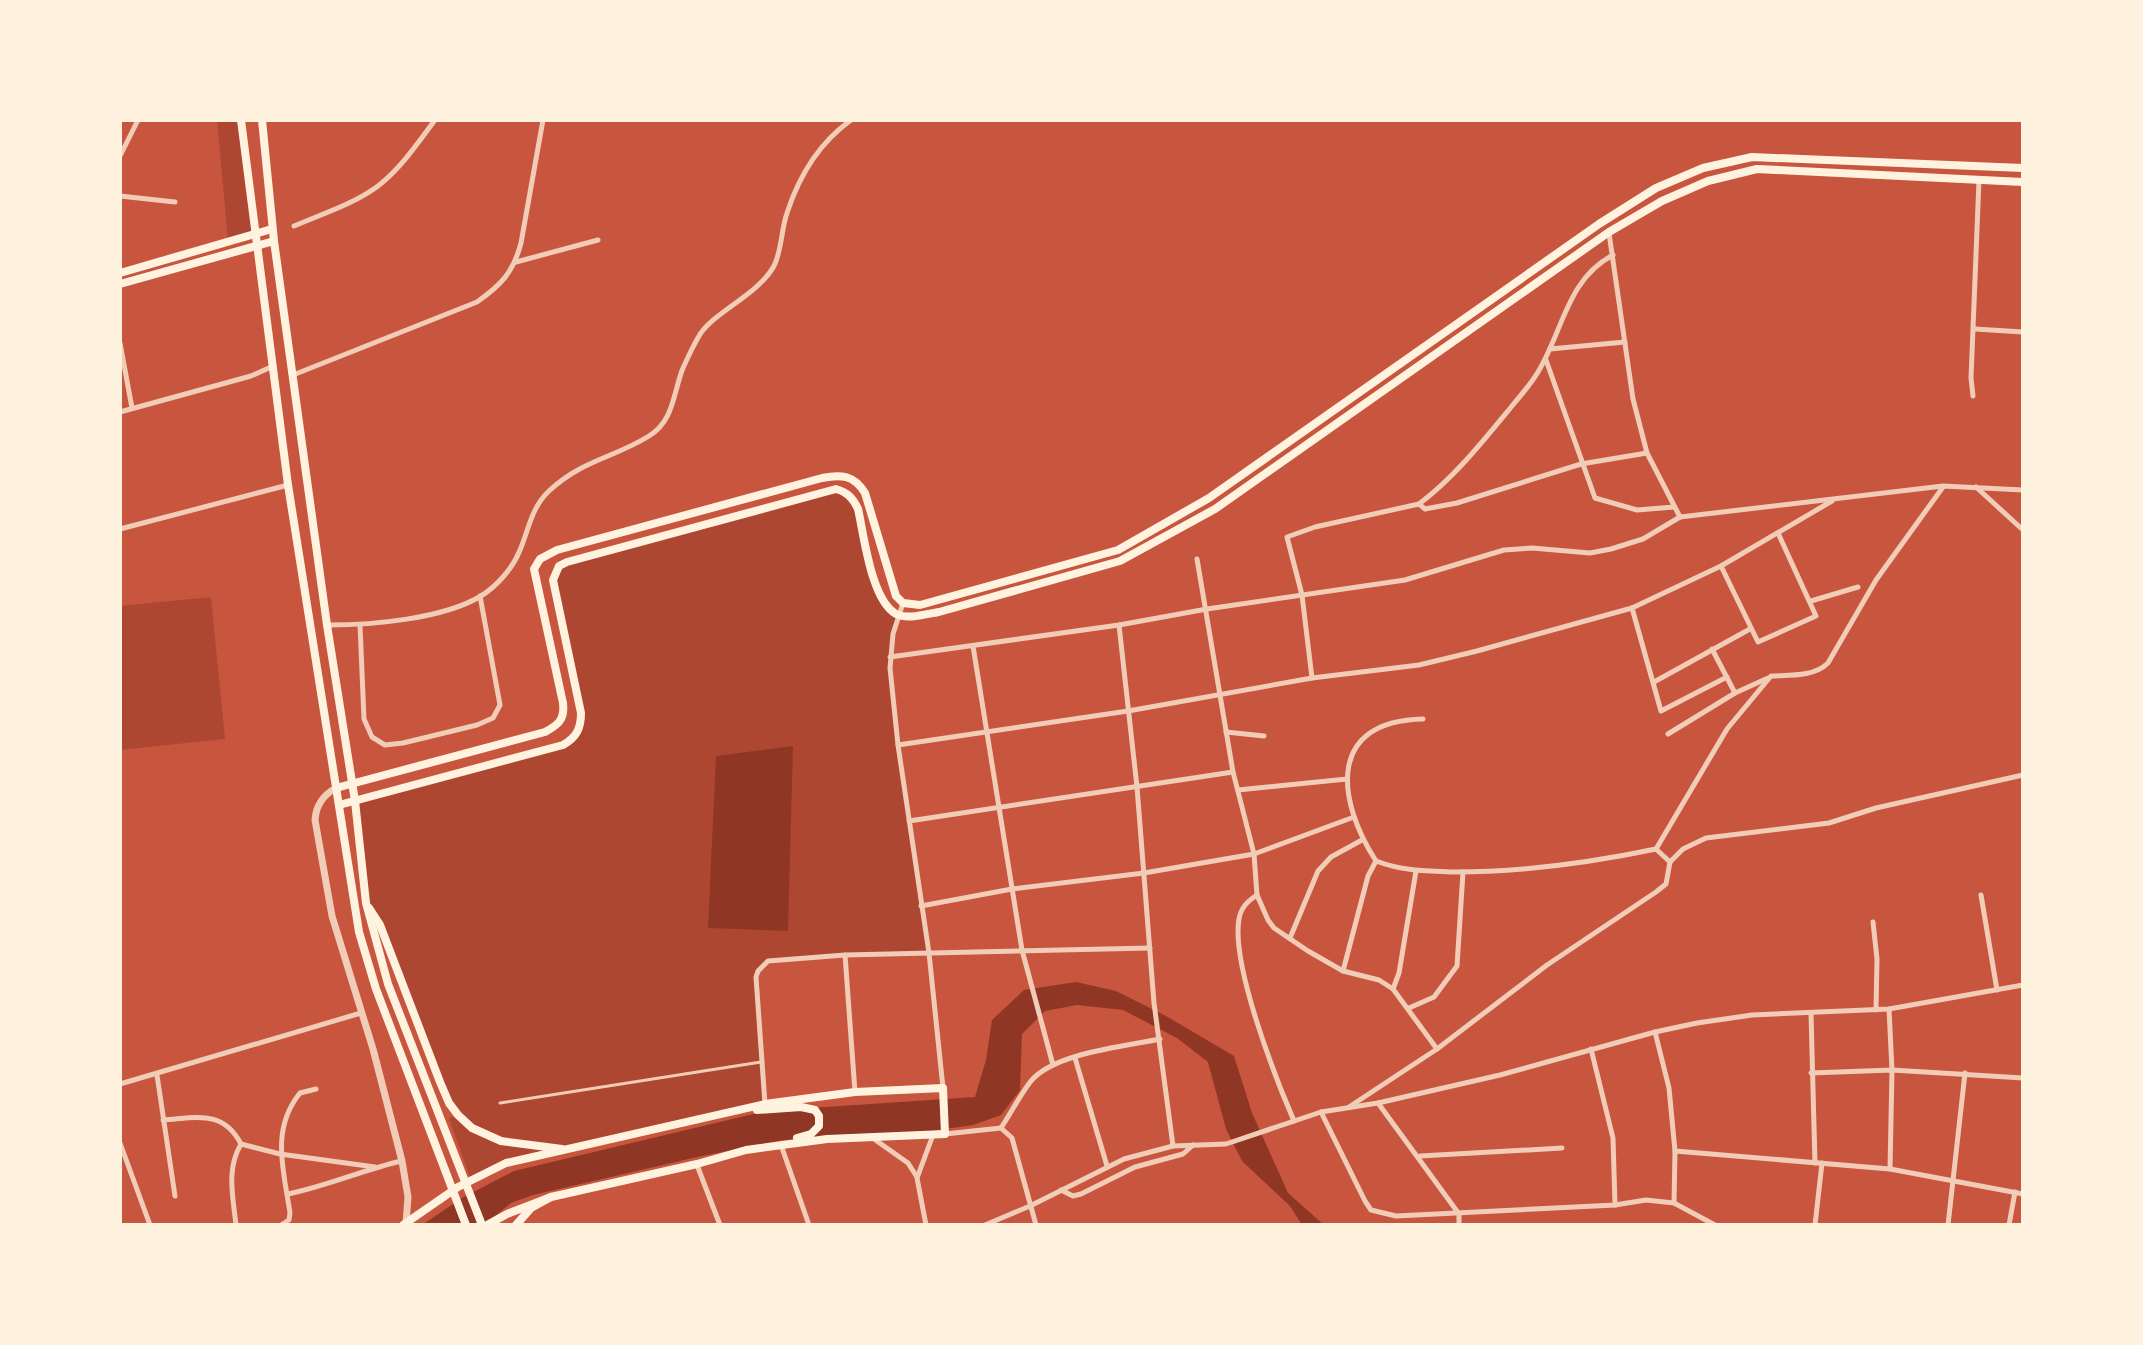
<svg xmlns="http://www.w3.org/2000/svg" width="2143" height="1345" font-family="'Source Serif 4',serif">
<style>
.green{fill:#ae4732}
.water{fill:#8f3625}
.lines{fill:none;stroke-linecap:round;stroke-linejoin:round}
.service{stroke:#f1ccb7;stroke-width:3}
.minor{stroke:#f1ccb7;stroke-width:5}
.tertiary{stroke:#f1ccb7;stroke-width:7}
.secondary{stroke:#fff3e0;stroke-width:8}
.primary{stroke:#fff3e0;stroke-width:8}
</style>
<rect width="100%" height="100%" fill="#c8553d"/>
<g class="green">
<path d="M 217,120 L 241,120 L 256,233 L 228,241 Z"/>
<path d="M 826,490 L 854,499 L 880,595 L 897,615 L 890,668 L 929,953 L 768,961 L 756,977 L 764,1101 L 512,1162 L 471,1180 L 449,1118 L 458,1116 L 449,1103 L 380,925 L 366,903 L 355,801 L 563,745 L 581,722 L 554,588 L 559,566 Z"/>
<path d="M 211,597 L 225,739 L 120,750 L 120,606 Z"/>
</g>
<g class="water">
<path d="M 793,746 L 788,931 L 708,928 L 716,756 Z"/>
<path d="M 1076,982 L 1116,991 L 1166,1016 L 1234,1056 L 1252,1113 L 1288,1193 L 1324,1225 L 1302,1225 L 1290,1206 L 1242,1161 L 1226,1129 L 1208,1062 L 1177,1038 L 1123,1010 L 1077,1005 L 1045,1011 L 1022,1034 L 1020,1090 L 1001,1115 L 973,1125 L 924,1132 L 783,1140 L 697,1157 L 533,1195 L 511,1203 L 484,1225 L 422,1225 L 462,1198 L 514,1171 L 766,1111 L 975,1097 L 986,1060 L 992,1020 L 1024,990 Z"/>
</g>
<g class="lines">
<path class="service" d="M 500,1103 L 761,1062"/>
<g class="minor">
<path d="M 120,156 L 138,120"/>
<path d="M 120,196 L 175,202"/>
<path d="M 294,226 C 322,214 354,204 378,186 C 401,168 418,143 435,120"/>
<path d="M 1609,233 L 1633,399 L 1647,453 L 1680,517"/>
<path d="M 516,262 L 598,240"/>
<path d="M 1975,329 L 2023,332"/>
<path d="M 120,343 L 132,408"/>
<path d="M 1550,349 L 1625,342"/>
<path d="M 1546,360 L 1595,498 L 1637,510 L 1674,507"/>
<path d="M 293,375 L 477,302 C 501,285 513,273 521,243 L 543,120"/>
<path d="M 1973,396 L 1971,378 L 1979,180"/>
<path d="M 120,412 L 251,376 L 271,367"/>
<path d="M 1976,487 L 2023,530"/>
<path d="M 1419,504 C 1454,478 1484,440 1512,406 C 1521,395 1531,384 1538,372 C 1563,331 1567,279 1613,255"/>
<path d="M 120,529 L 288,485"/>
<path d="M 1197,559 L 1233,772 L 1254,854 L 1257,895 L 1268,920 L 1274,928 L 1308,951 L 1343,971 L 1379,980 L 1393,989 L 1437,1049"/>
<path d="M 1721,566 L 1758,642 L 1816,616 L 1778,533"/>
<path d="M 1811,601 L 1858,587"/>
<path d="M 903,603 L 893,634 L 890,668 L 898,745 L 929,953 L 943,1088"/>
<path d="M 1632,608 L 1661,711 L 1727,677"/>
<path d="M 328,625 C 372,625 443,619 481,596 C 497,586 513,568 520,550 C 529,529 531,508 549,491 C 582,460 614,458 649,436 C 674,421 673,393 683,368 C 688,357 693,346 699,336 C 712,313 758,295 774,266 C 782,250 781,230 787,213 C 799,176 819,143 851,120"/>
<path d="M 360,625 L 364,719 L 372,737 L 385,745 L 403,743 L 477,725 L 493,718 L 500,705 L 480,596"/>
<path d="M 1119,625 L 1137,787 L 1154,1003 L 1173,1146"/>
<path d="M 973,646 L 1022,950 L 1053,1065"/>
<path d="M 1712,649 L 1735,693"/>
<path d="M 890,657 L 1119,625 L 1207,609 L 1405,580 L 1504,550 L 1532,548 L 1590,553 L 1611,549 L 1643,539 L 1680,517 L 1943,486 L 2023,490"/>
<path d="M 1312,678 L 1302,595 L 1287,537 L 1315,527 L 1419,504 L 1425,509 L 1457,503 L 1581,464 L 1647,453"/>
<path d="M 1654,682 L 1750,629"/>
<path d="M 1226,732 L 1264,736"/>
<path d="M 1668,734 L 1735,693 L 1768,678"/>
<path d="M 898,745 L 1128,711 L 1312,678 L 1419,665 L 1477,651 L 1632,608 L 1721,566 L 1832,501"/>
<path d="M 1238,790 L 1347,779"/>
<path d="M 909,821 L 1233,772"/>
<path d="M 1656,849 L 1727,729 L 1771,676 C 1790,675 1814,677 1828,663 L 1876,580 L 1943,487"/>
<path d="M 1376,861 C 1402,871 1427,871 1454,872 C 1523,872 1589,863 1656,849 L 1670,862"/>
<path d="M 1376,861 C 1336,799 1327,721 1423,719"/>
<path d="M 1671,861 L 1683,849 L 1706,838 L 1829,823 L 1876,808 L 2023,775"/>
<path d="M 1257,895 C 1248,901 1241,907 1239,919 C 1231,964 1275,1077 1294,1121"/>
<path d="M 1981,895 L 1997,990"/>
<path d="M 921,906 L 1012,889 L 1144,873 L 1254,854 L 1354,817"/>
<path d="M 1873,922 L 1877,959 L 1876,1010"/>
<path d="M 1290,938 L 1318,871 L 1331,857 L 1362,840"/>
<path d="M 845,955 L 855,1092"/>
<path d="M 1343,971 L 1368,876 L 1376,861"/>
<path d="M 1393,989 L 1399,973 L 1416,871"/>
<path d="M 1409,1008 L 1434,997 L 1457,966 L 1463,872"/>
<path d="M 1889,1009 L 1892,1070 L 1890,1169"/>
<path d="M 1811,1014 L 1815,1163"/>
<path d="M 1655,1032 L 1669,1088 L 1675,1151 L 1674,1203"/>
<path d="M 1591,1049 L 1613,1138 L 1615,1205"/>
<path d="M 1075,1058 L 1107,1166"/>
<path d="M 1811,1073 L 1892,1070 L 2023,1078"/>
<path d="M 157,1075 L 175,1196"/>
<path d="M 120,1084 L 361,1013"/>
<path d="M 1378,1103 L 1459,1214 L 1459,1225"/>
<path d="M 765,1104 L 756,977 L 758,971 L 768,961 L 845,955 L 1150,948"/>
<path d="M 1349,1107 L 1437,1049 L 1547,965 L 1656,892 L 1666,884 L 1670,862"/>
<path d="M 1321,1112 L 1365,1201 L 1371,1210 L 1396,1216 L 1615,1205 L 1646,1200 L 1674,1203 L 1715,1225"/>
<path d="M 163,1120 C 196,1118 223,1109 241,1144 L 280,1154 L 375,1167"/>
<path d="M 1001,1128 C 1011,1113 1020,1095 1031,1081 C 1054,1053 1126,1046 1160,1039"/>
<path d="M 1001,1128 L 1012,1138 L 1036,1225"/>
<path d="M 945,1134 L 1001,1128"/>
<path d="M 874,1139 L 908,1163 L 917,1177"/>
<path d="M 120,1143 L 150,1225"/>
<path d="M 781,1145 L 809,1225"/>
<path d="M 1675,1151 L 1890,1169 L 2023,1194"/>
<path d="M 1420,1156 L 1562,1148"/>
<path d="M 697,1165 L 720,1225"/>
<path d="M 1061,1190 L 1073,1196 L 1081,1194 L 1135,1167 L 1183,1154 L 1193,1145"/>
<path d="M 288,1194 C 327,1186 363,1170 401,1161"/>
<path d="M 236,1225 C 233,1197 226,1169 241,1144"/>
<path d="M 281,1225 L 289,1220 L 290,1213 C 284,1171 270,1130 300,1093 L 316,1089"/>
<path d="M 926,1225 L 917,1178 L 933,1135"/>
<path d="M 985,1225 L 1030,1206 L 1124,1159 L 1173,1146 L 1226,1144 L 1321,1112 L 1378,1103 L 1500,1075 L 1655,1032 L 1697,1023 L 1752,1015 L 1889,1009 L 2023,985"/>
<path d="M 1815,1225 L 1822,1163"/>
<path d="M 1948,1225 L 1965,1073"/>
<path d="M 2009,1225 L 2015,1192"/>
</g>
<path class="tertiary" d="M 336,788 C 323,795 316,805 315,820 L 332,916 L 373,1049 L 402,1161 L 408,1197 L 406,1223"/>
<g class="secondary">
<path d="M 120,273 L 272,229"/>
<path d="M 120,284 L 274,241"/>
<path d="M 336,788 L 545,732 C 558,725 565,720 563,703 L 534,569 L 540,559 L 557,550 L 822,478 C 841,474 854,475 865,493 L 896,596 L 903,603 L 920,605 L 1118,550 L 1209,498 L 1599,224 L 1656,188 L 1703,168 L 1752,157 L 2023,168"/>
<path d="M 339,805 L 563,745 C 577,737 581,728 581,713 L 553,580 L 559,566 L 567,562 L 836,489 C 847,492 853,498 858,509 C 864,535 871,600 896,614 C 908,620 926,614 939,612 L 1120,561 L 1215,509 L 1609,232 L 1662,201 L 1708,181 L 1757,169 L 2023,182"/>
<path d="M 757,1110 L 801,1107 L 815,1110 L 819,1116 L 819,1126 L 811,1134 L 797,1138"/>
<path d="M 403,1225 L 458,1187 L 506,1163 L 765,1104 L 855,1092 L 943,1088 L 945,1134 L 827,1139 L 746,1150 L 697,1164 L 551,1197 L 507,1214 L 487,1225"/>
</g>
<g class="primary">
<path d="M 241,120 L 288,485 L 359,932 L 376,989 L 466,1225"/>
<path d="M 262,120 L 274,241 L 327,625 L 355,801 L 366,903 L 388,984 L 482,1225"/>
<path d="M 369,908 L 380,925 L 440,1082 L 449,1103 L 458,1115 L 472,1128 L 501,1141 L 562,1149"/>
<path d="M 516,1225 L 531,1208 L 551,1197"/>
</g>
</g>
<rect width="2143" height="1345" fill="none" stroke="#fff3e0" stroke-width="244"/>
</svg>
